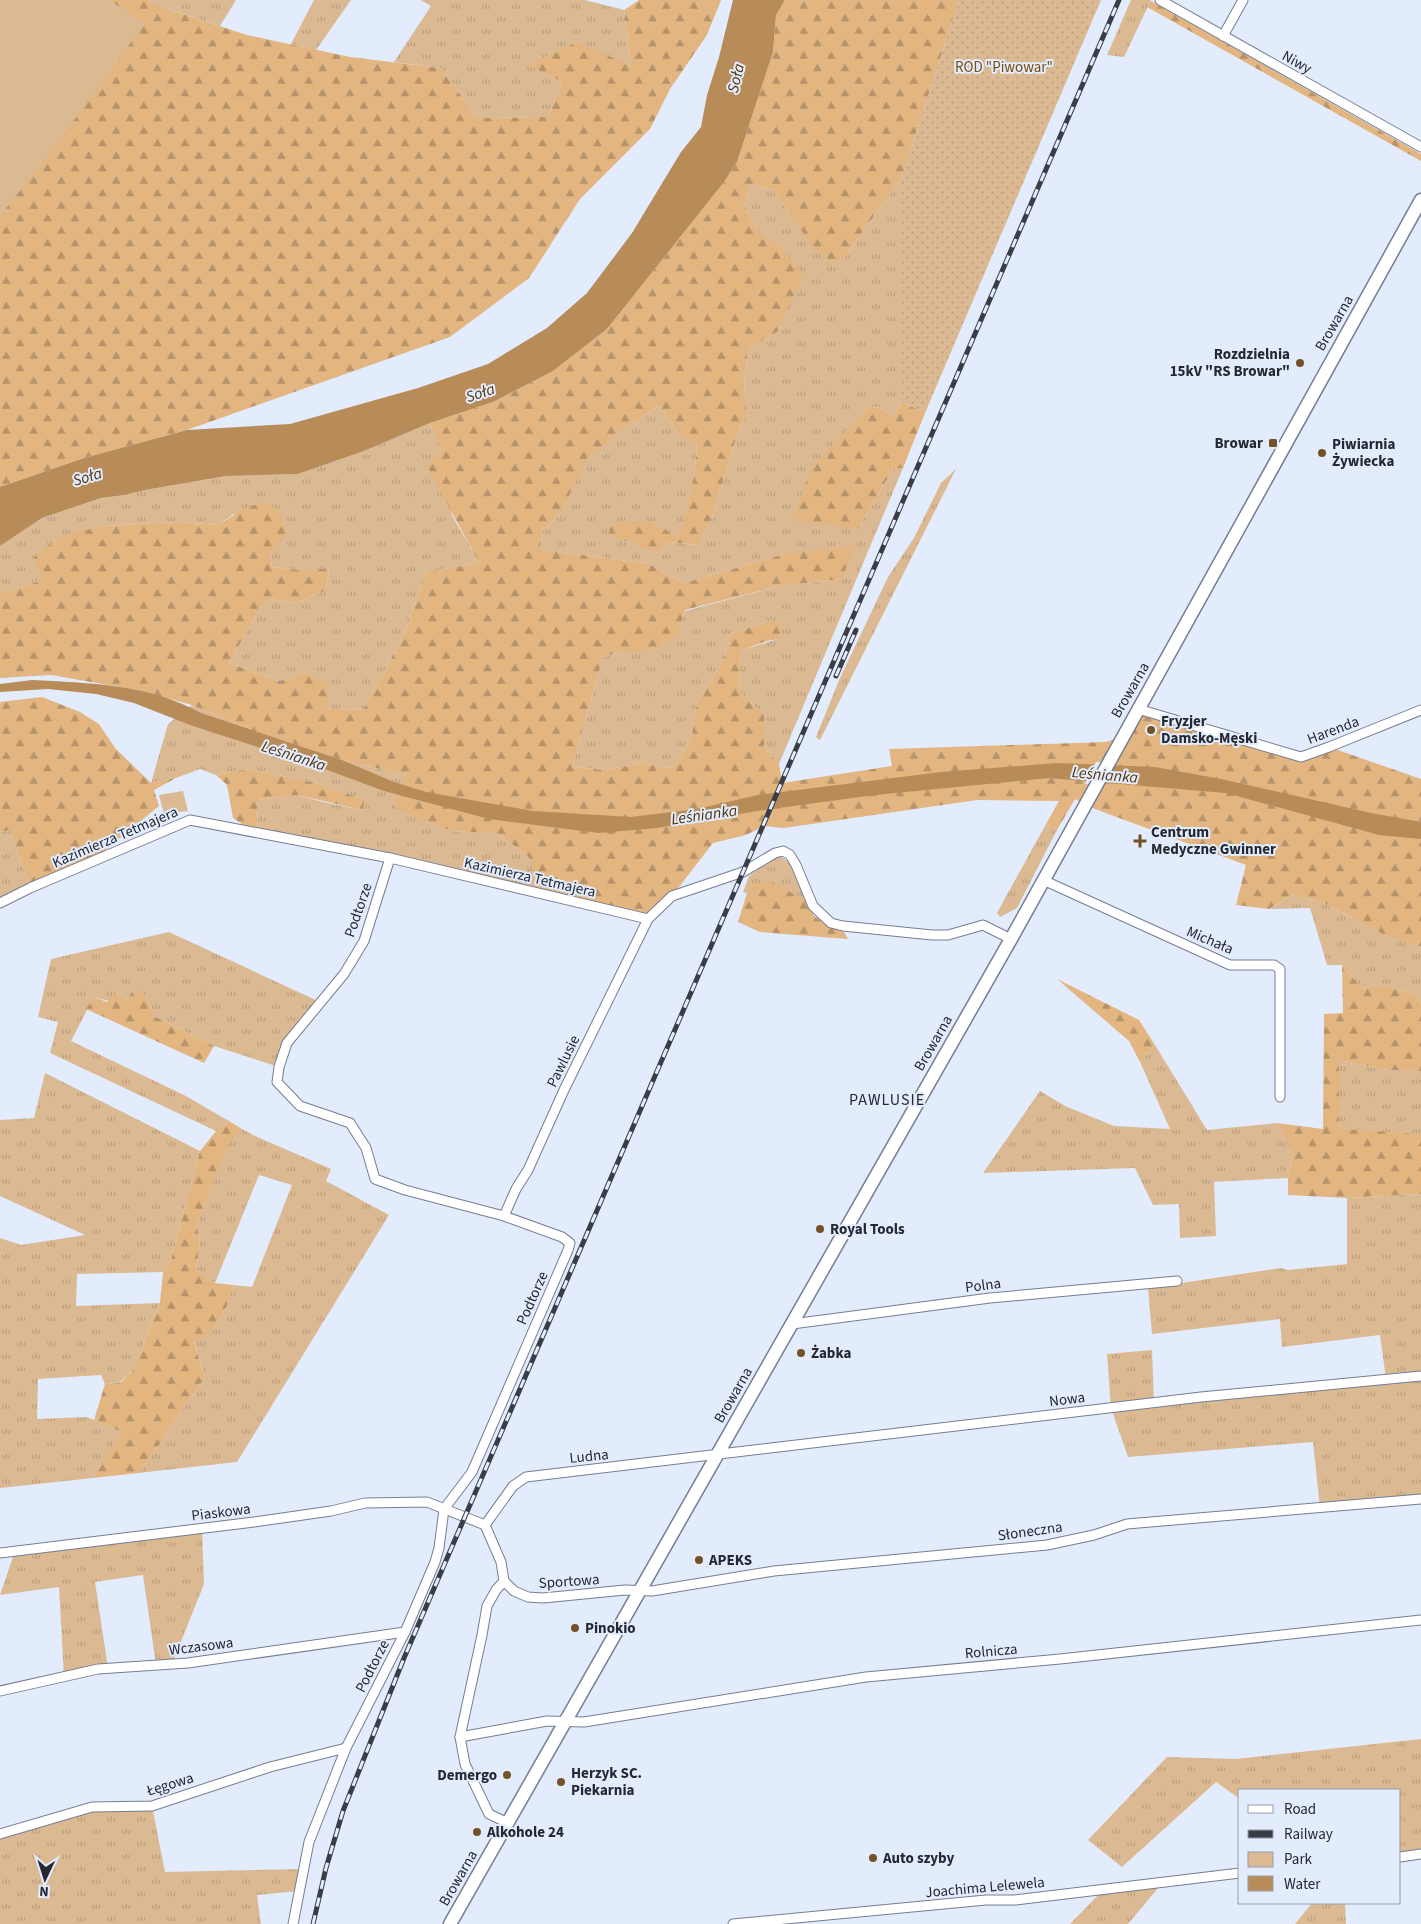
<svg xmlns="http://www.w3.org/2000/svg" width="1421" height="1924" font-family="'Source Sans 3',sans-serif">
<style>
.grass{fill:url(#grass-tufts)}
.forest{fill:url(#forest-firs)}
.park{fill:#dbb992}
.garden{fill:url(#garden-dots)}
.water{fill:#b78c59}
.pier{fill:#e3ecfd}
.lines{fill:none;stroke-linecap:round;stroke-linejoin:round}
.street-casing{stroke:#747e91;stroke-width:11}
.secondary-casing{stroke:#747e91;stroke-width:15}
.street{stroke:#fff;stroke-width:9}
.secondary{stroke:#fff;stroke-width:12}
.rail-casing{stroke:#393d46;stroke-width:5}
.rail{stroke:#e3ecfd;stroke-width:3;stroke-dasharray:9;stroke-linecap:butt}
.poi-dot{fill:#735229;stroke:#e3ecfd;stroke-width:2}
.labels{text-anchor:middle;stroke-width:4;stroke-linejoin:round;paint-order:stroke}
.street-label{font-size:15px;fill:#242830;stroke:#e3ecfd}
.park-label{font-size:15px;fill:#784d0f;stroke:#e3ecfd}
.poi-label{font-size:15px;font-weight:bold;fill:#242830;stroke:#e3ecfd;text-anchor:start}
.water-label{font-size:16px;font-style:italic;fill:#53350b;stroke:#e3ecfd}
.neighbourhood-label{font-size:16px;letter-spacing:1px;fill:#242830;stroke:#e3ecfd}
</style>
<defs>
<pattern id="grass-tufts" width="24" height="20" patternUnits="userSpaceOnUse" patternTransform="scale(1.25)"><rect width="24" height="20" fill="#dbb992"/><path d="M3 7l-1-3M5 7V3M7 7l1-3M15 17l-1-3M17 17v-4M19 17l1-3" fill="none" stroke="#bc9f7e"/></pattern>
<pattern id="forest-firs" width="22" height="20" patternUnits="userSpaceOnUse" patternTransform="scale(1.25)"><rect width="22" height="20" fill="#e2b581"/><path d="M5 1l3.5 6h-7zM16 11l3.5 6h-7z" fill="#b7936a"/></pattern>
<pattern id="garden-dots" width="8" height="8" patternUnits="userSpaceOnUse" patternTransform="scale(1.25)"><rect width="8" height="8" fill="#dbb992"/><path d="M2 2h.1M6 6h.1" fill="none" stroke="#bc9f7e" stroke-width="1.8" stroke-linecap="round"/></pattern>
</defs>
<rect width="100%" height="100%" fill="#e3ecfd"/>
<g class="grass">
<path d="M 148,0 L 236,0 L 220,26 L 158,6 Z"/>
<path d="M 314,0 L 351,0 L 316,50 L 291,44 Z"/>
<path d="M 421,0 L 585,0 L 624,10 L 631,65 L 529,65 L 562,82 L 548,117 L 477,118 L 441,68 L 394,62 L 431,6 Z"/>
<path d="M 1131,0 L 1151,0 L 1124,57 L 1107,55 Z"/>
<path d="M 902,177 L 902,402 L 893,418 L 881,408 L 869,406 L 853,424 L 858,529 L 893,469 L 903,468 L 779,764 L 764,746 L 764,715 L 739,692 L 740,663 L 742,650 L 778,639 L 773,620 L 731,634 L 725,655 L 711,682 L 697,701 L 692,735 L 681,757 L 671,768 L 642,763 L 605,770 L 572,767 L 603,657 L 621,651 L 644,651 L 677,634 L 685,611 L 779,586 L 842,579 L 784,554 L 685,583 L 667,575 L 650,564 L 540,549 L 543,531 L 561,513 L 585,459 L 629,425 L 659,406 L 679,434 L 697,443 C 695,480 691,503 678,537 L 650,522 L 621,522 L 667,542 L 699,545 L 713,514 L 736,438 L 747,413 L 744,382 L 748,350 L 777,332 L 781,247 L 756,228 L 744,204 L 751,184 L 773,190 L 790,214 L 843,259 Z"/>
<path d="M 430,423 L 442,453 L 452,515 L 479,563 L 426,572 L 405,633 L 363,710 L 326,708 L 307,673 L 279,681 L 229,663 L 260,608 L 270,599 L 296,603 L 326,590 L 329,570 L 300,570 L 272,567 L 270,553 L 234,514 L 218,525 L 179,522 L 102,526 L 43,580 L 0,593 L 0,546 L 42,518 L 101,498 L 125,495 L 145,490 L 226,476 L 298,474 L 364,451 Z"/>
<path d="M 956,469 L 820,740 L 816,737 L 840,678 L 888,577 L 914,538 L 941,483 Z"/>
<path d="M 192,705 L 252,730 L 342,760 L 406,775 L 452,831 L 498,834 L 528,856 L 539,878 L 538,893 L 257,834 L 258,800 L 297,795 L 323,802 L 362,810 L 364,800 L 316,783 L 249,769 L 216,775 L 200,769 L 176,778 L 151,783 L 168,724 Z"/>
<path d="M 1046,824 L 1057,830 L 1017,908 L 1000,917 L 997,913 Z"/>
<path d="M 10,830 L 30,888 L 0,903 L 0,832 Z"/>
<path d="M 777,856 C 795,859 800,885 807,901 L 752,884 L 747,893 L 743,892 L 749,876 Z"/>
<path d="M 1293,894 L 1326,904 L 1350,917 L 1421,947 L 1421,1004 L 1414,993 L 1377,985 L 1363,989 L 1342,965 L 1327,965 L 1310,908 L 1270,909 Z"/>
<path d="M 169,932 L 320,1002 L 287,1043 L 279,1067 L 214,1046 L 156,1017 L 143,992 C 122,1003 116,1004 94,997 L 71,1041 L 184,1095 L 229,1121 L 216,1131 L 50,1053 L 58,1022 L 38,1017 L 51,959 Z"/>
<path d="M 1155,1045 L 1207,1130 L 1277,1123 L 1293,1154 L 1288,1178 L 1214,1182 L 1216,1236 L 1180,1238 L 1179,1204 L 1153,1205 L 1135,1168 L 983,1173 L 1040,1091 L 1065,1106 L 1114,1126 L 1170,1129 L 1140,1062 Z"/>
<path d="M 1339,1060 L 1387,1070 L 1421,1071 L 1421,1134 L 1339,1130 Z"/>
<path d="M 45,1073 L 200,1151 L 171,1260 L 163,1272 L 77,1274 L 76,1306 L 160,1303 L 133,1370 L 119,1383 L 105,1384 L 101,1375 L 38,1379 L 37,1419 L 87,1417 L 123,1432 L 93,1478 L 0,1488 L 0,1238 L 21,1245 L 85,1235 L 0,1196 L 0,1120 L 34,1118 Z"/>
<path d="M 242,1129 L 255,1136 L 331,1169 L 326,1181 L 389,1215 L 237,1462 L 138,1473 L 156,1450 L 176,1418 L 205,1378 L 194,1341 L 212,1331 L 227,1306 L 233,1285 L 252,1287 L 292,1185 L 259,1175 L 215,1283 L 196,1269 L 200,1244 L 197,1224 L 228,1143 Z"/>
<path d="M 1421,1194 L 1421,1499 L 1320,1508 L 1313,1442 L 1128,1457 L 1111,1408 L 1107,1354 L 1152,1350 L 1154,1402 L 1386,1379 L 1380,1335 L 1282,1347 L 1280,1319 L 1152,1334 L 1148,1288 L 1281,1268 L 1288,1270 L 1347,1264 L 1347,1198 Z"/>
<path d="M 202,1528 L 204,1584 L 172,1664 L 156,1665 L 143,1575 L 95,1582 L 108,1668 L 64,1677 L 59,1587 L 0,1595 L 15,1551 Z"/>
<path d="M 1421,1739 L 1421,1854 L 1400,1857 L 1400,1790 L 1240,1790 L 1240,1799 L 1216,1782 L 1122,1867 L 1088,1840 L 1167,1757 L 1236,1759 Z"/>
<path d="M 152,1806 L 165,1872 L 304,1869 L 299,1891 L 257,1895 L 261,1924 L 0,1924 L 0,1834 L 92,1807 Z"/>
<path d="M 1164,1881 L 1128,1924 L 1070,1924 L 1105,1888 Z"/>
<path d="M 1312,1903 L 1345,1903 L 1346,1924 L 1295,1924 Z"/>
</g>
<g class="forest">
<path d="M 0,0 L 148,0 L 158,6 L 247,35 L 350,57 L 441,68 L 477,118 L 548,117 L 562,82 L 528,65 L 576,43 L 631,65 L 624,10 L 639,0 L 721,0 L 707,35 L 670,89 L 650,129 L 580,199 L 529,278 L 450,337 L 187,430 L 84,458 L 0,487 Z"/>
<path d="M 785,0 L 959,0 L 902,177 L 843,259 L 830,261 L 815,250 L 773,190 L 751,184 L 744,204 L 756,228 L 781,247 L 803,275 L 777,332 L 748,350 L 744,382 L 747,413 L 736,438 L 713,514 L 699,545 L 667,542 L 656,552 L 610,535 L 609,527 L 621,522 L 651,522 L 678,537 C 690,503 695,479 697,444 L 679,434 L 659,406 L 629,425 L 586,459 L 561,513 L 543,531 L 540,549 L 650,564 L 667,575 L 685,583 L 784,554 L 854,546 L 842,579 L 779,586 L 685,610 L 678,634 L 660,647 L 644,651 L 621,651 L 603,657 L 572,767 L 605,770 L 642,763 L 671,768 L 681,757 L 692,735 L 697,701 L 711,682 L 725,655 L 731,634 L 773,620 L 781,626 L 779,639 L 767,641 L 742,650 L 740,663 L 739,692 L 764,715 L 764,746 L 779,764 L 782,783 L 892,766 L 889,749 L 1106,742 L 1122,736 L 1138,709 L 1301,757 L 1329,747 L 1421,779 L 1421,947 L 1385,935 L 1326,904 L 1293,894 L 1269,909 L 1236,905 L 1246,865 L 1095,809 L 1075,799 L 1057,830 L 1046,824 L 1059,801 L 977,800 L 784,828 L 764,826 L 746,835 L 713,843 L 672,896 L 648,919 L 538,893 L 538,878 L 528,856 L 498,834 L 452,831 L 394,808 L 406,775 L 342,760 L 252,730 L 192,705 L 137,690 L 51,675 L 0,678 L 0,593 L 43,580 L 34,557 L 63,536 L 102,526 L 179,522 L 218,525 L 249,506 L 268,503 L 281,514 L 286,535 L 270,553 L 272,567 L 300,570 L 329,569 L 326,590 L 296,603 L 270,599 L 260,608 L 229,663 L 279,681 L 306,673 L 329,684 L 326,708 L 363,710 L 405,633 L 426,572 L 479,563 L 427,466 L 431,459 L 442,453 L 430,423 L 493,402 L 553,371 L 607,329 L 724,182 L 737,162 L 773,52 L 776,15 Z"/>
<path d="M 1151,1 L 1421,154 L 1421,161 L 1147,7 Z"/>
<path d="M 902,402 L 925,413 L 903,468 L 893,469 L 858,529 L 793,520 L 811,468 L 869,406 L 881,408 L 893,418 Z"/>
<path d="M 42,697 L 80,712 L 99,724 L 115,748 L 151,783 L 176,778 L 154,790 L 159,806 L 88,864 L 30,888 L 10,830 L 0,832 L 0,702 Z"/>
<path d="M 249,769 L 316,783 L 365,800 L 362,810 L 297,795 L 258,800 L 257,834 L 233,818 L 227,785 L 216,775 Z"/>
<path d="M 770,881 L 807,901 L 814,916 L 828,926 L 844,932 L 848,939 L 760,932 L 738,922 L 747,893 L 752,884 Z"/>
<path d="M 1342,965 L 1363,989 L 1377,985 L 1414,993 L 1421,1004 L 1421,1071 L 1387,1070 L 1339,1060 L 1339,1129 L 1421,1134 L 1421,1194 L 1347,1198 L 1288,1195 L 1288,1178 L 1293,1154 L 1277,1123 L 1323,1129 L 1324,1014 L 1343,1013 Z"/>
<path d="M 1057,979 L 1139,1020 L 1155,1045 L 1140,1062 L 1129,1041 Z"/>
<path d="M 132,992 L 143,992 L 156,1017 L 214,1046 L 204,1063 L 86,1009 L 94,997 L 107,1002 L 113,994 L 127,1000 Z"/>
<path d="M 229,1121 L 242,1129 L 228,1144 L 197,1224 L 200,1244 L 196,1269 L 215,1283 L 233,1285 L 227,1306 L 212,1331 L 194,1342 L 205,1378 L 176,1418 L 156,1450 L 138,1473 L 93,1478 L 122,1432 L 94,1420 L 105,1384 L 120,1383 L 133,1370 L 160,1303 L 163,1272 L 171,1260 L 200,1151 L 216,1131 Z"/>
</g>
<g class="park">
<path d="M 0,0 L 109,0 L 145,23 L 53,149 L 0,216 Z"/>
<path d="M 183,791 L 188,811 L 164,814 L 159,795 Z"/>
</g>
<path class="garden" d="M 959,0 L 1101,0 L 925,413 L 902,402 L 902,177 Z"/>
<g class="water">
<path d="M 733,0 L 785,0 L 776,15 L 773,52 L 737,162 L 724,182 L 607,329 L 553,371 L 493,402 L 430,423 L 364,451 L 298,474 L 226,476 L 145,490 L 125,495 L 101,498 L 42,518 L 0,546 L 0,487 L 84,458 L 187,430 L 290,424 L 418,388 L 488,364 L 547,328 L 587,293 L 632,233 L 681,152 L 701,127 L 707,95 L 719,57 Z"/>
<path d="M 32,680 C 89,683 149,684 201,713 L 342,760 L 394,782 L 426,792 L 533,811 L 631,817 L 697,809 L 758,795 L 941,772 L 1058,763 L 1155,767 L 1221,779 L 1371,813 L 1421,822 L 1421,839 L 1379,835 L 1226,793 L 1049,778 L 875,795 L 757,811 L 657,828 L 599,833 L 489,819 L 384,791 L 322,768 L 190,725 L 134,703 L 96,694 L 48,689 L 0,692 L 0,684 Z"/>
</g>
<path class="pier" d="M 1096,762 L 1116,763 L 1104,786 L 1085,784 Z"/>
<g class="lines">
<g class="street-casing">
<g id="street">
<path d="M 1160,0 L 1421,147"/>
<path d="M 1223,36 L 1243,0"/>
<path d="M 1138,709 L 1301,757 L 1329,747 L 1421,710"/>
<path d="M 1043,880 L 1230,965 L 1274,965 L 1280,969 L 1280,1097"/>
<path d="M 0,903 L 30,888 L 190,820 L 390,858 L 648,919 L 672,896 L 743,872 L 775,853 L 783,851 L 790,855 L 796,865 L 813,906 L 831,923 L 843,926 L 932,935 L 948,935 L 983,925 L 1011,939"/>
<path d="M 504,1216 L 516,1189 L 528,1170 L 564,1090 L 648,919"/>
<path d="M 792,1324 L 990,1298 L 1177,1281"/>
<path d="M 485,1525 L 513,1486 L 526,1477 L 1201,1397 L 1421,1376"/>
<path d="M 0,1553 L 254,1522 L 331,1511 L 365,1503 L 427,1502 L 485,1525 L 501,1562 L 504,1581 L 496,1590 L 487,1606 L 482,1635 L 460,1737 L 465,1764 L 489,1814 L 508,1823"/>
<path d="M 504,1581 L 514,1591 L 528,1597 L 543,1598 L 625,1590 L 652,1591 L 774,1571 L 1047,1545 L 1094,1535 L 1127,1524 L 1421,1499"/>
<path d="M 0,1691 L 98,1669 L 188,1663 L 405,1632"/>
<path d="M 460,1737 L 547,1721 L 584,1722 L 866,1677 L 1060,1659 L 1421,1620"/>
<path d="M 0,1834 L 92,1807 L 152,1806 L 270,1767 L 346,1748"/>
<path d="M 1400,1857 L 1421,1854"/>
<path d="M 293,1924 L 309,1842 L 346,1748 L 405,1632 L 435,1562 L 439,1548 L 444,1509 L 472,1472 L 568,1250 L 570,1243 L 562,1237 L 504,1216 L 405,1190 L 375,1179 L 366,1148 L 350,1123 L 300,1106 L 277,1082 L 279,1067 L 287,1043 L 344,974 L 364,941 L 390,858"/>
<path d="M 733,1924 L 986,1900 L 1015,1900 L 1240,1873"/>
</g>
</g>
<g class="secondary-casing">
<path id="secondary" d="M 450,1924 L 1011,939 L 1421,200"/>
</g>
<use href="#street" class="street"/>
<use href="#secondary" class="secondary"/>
<g class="rail-casing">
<g id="rail">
<path d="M 836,676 L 856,630"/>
<path d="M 313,1924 L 326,1868 L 343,1811 L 404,1658 L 1119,0"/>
</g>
</g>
<use href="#rail" class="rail"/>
</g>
<g class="poi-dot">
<circle cx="1300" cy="363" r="5"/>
<rect x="1268" y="438" width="10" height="10" rx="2.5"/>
<circle cx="1322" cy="453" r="5"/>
<circle cx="1151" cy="730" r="5"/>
<path d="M1137.5 833.5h5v5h5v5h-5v5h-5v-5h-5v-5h5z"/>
<circle cx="820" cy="1229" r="5"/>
<circle cx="801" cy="1353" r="5"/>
<circle cx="699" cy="1560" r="5"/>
<circle cx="575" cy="1628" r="5"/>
<circle cx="507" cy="1775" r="5"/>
<circle cx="561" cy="1782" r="5"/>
<circle cx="477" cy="1832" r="5"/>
<circle cx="873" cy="1858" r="5"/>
</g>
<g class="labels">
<g class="street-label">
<text transform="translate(1297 62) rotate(29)" y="5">Niwy</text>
<text transform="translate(1334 323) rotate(-60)" y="5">Browarna</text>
<text transform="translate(1130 690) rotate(-60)" y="5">Browarna</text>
<text transform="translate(1333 730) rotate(-21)" y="5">Harenda</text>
<text transform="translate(115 837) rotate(-23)" y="5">Kazimierza Tetmajera</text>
<text transform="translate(530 877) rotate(13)" y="5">Kazimierza Tetmajera</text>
<text transform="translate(358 910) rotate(-71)" y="5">Podtorze</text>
<text transform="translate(1210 940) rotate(23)" y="5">Michała</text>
<text transform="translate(933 1043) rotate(-60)" y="5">Browarna</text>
<text transform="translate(563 1061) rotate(-64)" y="5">Pawlusie</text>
<text transform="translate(983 1285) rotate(-7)" y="5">Polna</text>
<text transform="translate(532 1298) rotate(-66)" y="5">Podtorze</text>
<text transform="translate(733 1395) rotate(-60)" y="5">Browarna</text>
<text transform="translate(1067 1399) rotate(-7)" y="5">Nowa</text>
<text transform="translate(589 1456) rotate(-6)" y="5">Ludna</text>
<text transform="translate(221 1512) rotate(-7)" y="5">Piaskowa</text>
<text transform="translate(1030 1531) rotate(-8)" y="5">Słoneczna</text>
<text transform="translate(569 1581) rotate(-4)" y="5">Sportowa</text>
<text transform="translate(201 1646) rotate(-7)" y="5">Wczasowa</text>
<text transform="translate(991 1651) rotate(-5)" y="5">Rolnicza</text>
<text transform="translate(372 1666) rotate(-63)" y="5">Podtorze</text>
<text transform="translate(170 1784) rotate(-17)" y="5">Łęgowa</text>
<text transform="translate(458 1878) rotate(-60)" y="5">Browarna</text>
<text transform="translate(985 1887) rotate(-5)" y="5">Joachima Lelewela</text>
</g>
<g class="park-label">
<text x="1004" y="72">ROD "Piwowar"</text>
</g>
<g class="poi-label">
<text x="1290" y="359" text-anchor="end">Rozdzielnia<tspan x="1290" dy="17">15kV "RS Browar"</tspan></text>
<text x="1263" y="448" text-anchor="end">Browar</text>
<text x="1332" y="449">Piwiarnia<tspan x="1332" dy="17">Żywiecka</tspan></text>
<text x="1161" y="726">Fryzjer<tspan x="1161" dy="17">Damsko-Męski</tspan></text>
<text x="1151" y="837">Centrum<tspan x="1151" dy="17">Medyczne Gwinner</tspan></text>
<text x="830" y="1234">Royal Tools</text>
<text x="811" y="1358">Żabka</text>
<text x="709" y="1565">APEKS</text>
<text x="585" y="1633">Pinokio</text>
<text x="571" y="1778">Herzyk SC.<tspan x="571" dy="17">Piekarnia</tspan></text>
<text x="497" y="1780" text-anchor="end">Demergo</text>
<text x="487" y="1837">Alkohole 24</text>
<text x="883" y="1863">Auto szyby</text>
</g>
<g class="water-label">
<text transform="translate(735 78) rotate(-77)" y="6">Soła</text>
<text transform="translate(480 392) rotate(-19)" y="6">Soła</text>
<text transform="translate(87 476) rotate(-17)" y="6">Soła</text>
<text transform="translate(294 755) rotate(18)" y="6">Leśnianka</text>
<text transform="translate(1105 774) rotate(5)" y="6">Leśnianka</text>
<text transform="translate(704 814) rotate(-8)" y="6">Leśnianka</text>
</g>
<g class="neighbourhood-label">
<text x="887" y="1105">PAWLUSIE</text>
</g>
</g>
<rect x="1238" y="1789" width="162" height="115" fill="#e3ecfd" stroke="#979eab"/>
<rect x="1248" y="1805" width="25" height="8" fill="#ffffff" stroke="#979eab"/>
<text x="1284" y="1814" font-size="15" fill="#242830">Road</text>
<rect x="1248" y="1830" width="25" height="8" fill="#393d46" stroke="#979eab"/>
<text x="1284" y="1839" font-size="15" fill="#242830">Railway</text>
<rect x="1248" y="1852" width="25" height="15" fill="#dbb992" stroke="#979eab"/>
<text x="1284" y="1864" font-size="15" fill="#242830">Park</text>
<rect x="1248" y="1876" width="25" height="15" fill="#b78c59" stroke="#979eab"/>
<text x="1284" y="1889" font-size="15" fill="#242830">Water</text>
<g transform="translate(45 1879) rotate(184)" stroke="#e3ecfd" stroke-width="4" paint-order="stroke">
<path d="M0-4L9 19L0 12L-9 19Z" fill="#242830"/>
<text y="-8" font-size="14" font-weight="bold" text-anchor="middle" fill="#242830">N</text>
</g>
</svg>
